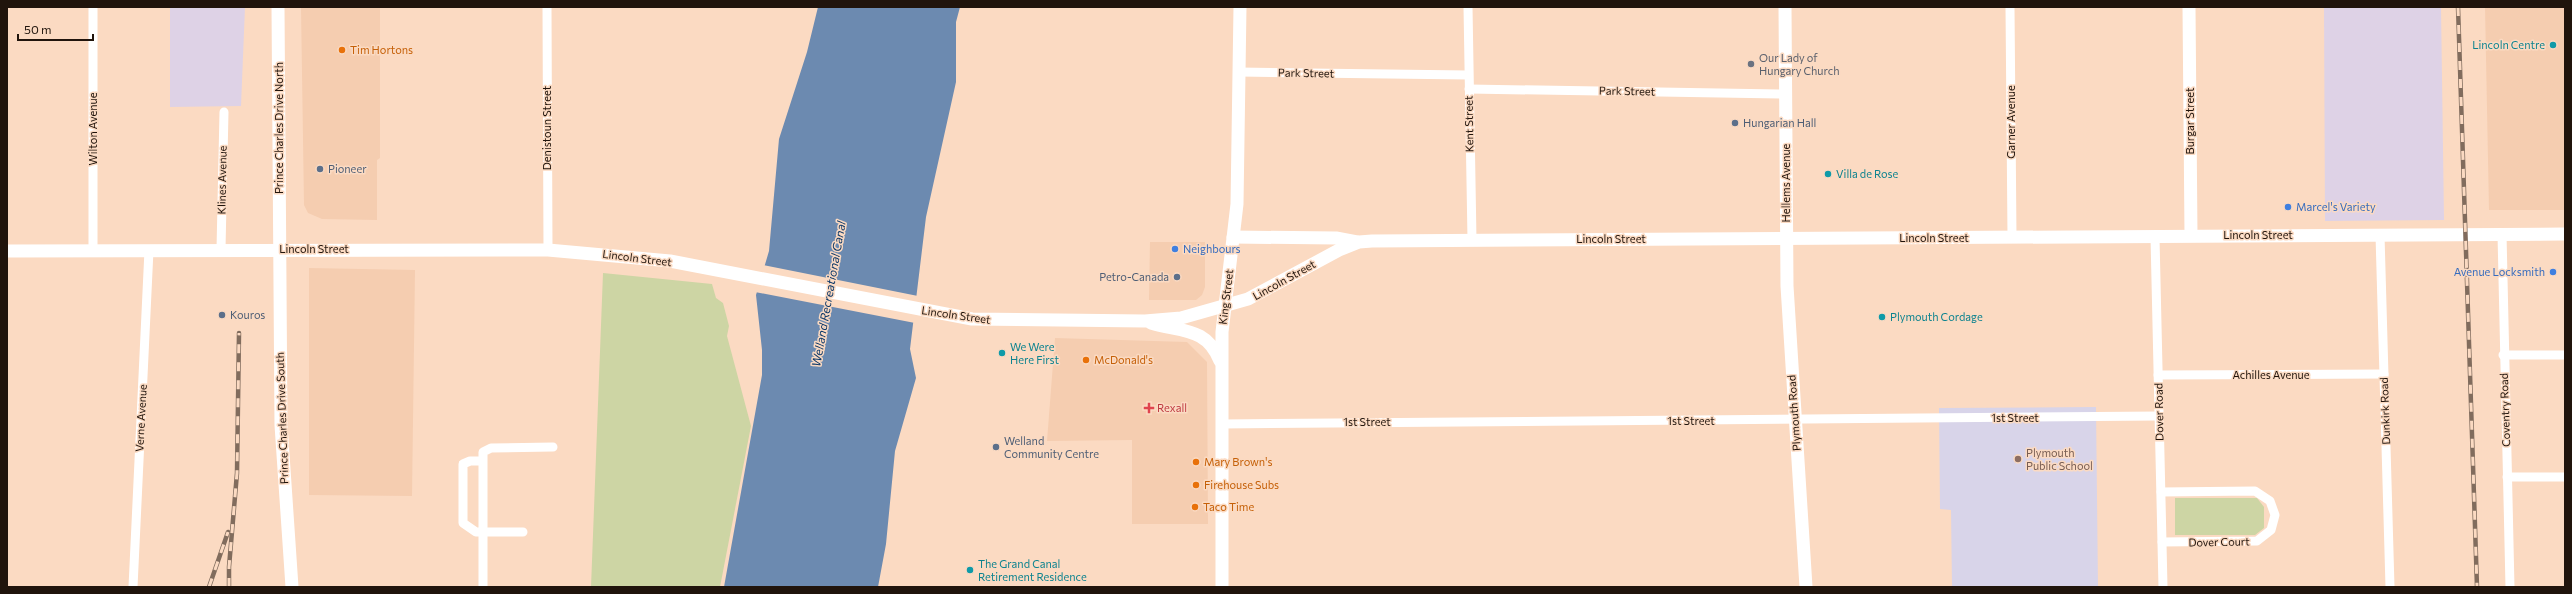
<svg xmlns="http://www.w3.org/2000/svg" width="2572" height="594" font-family="Commissioner,sans-serif">
<style>
.built{fill:#f5cdb0}
.industrial{fill:#ded2e6}
.education{fill:#d8d4e9}
.green{fill:#cdd5a4}
.water{fill:#6c8ab0}
.pier{fill:#fbdac2}
.lines{fill:none;stroke-linecap:round;stroke-linejoin:round}
.street{stroke:#fff;stroke-width:9}
.secondary{stroke:#fff;stroke-width:13}
.rail-casing{stroke:#816c5d;stroke-width:4.5}
.rail{stroke:#fbdac2;stroke-width:3;stroke-dasharray:9;stroke-linecap:butt}
.culture-dot{fill:#0f9aa8;stroke:#fbdac2;stroke-width:1.5}
.food-dot{fill:#e8710a;stroke:#fbdac2;stroke-width:1.5}
.worship-dot{fill:#6b7280;stroke:#fbdac2;stroke-width:1.5}
.service-dot{fill:#5c6f8a;stroke:#fbdac2;stroke-width:1.5}
.shop-dot{fill:#3f7fe0;stroke:#fbdac2;stroke-width:1.5}
.health-dot{fill:#e0444e;stroke:#fbdac2;stroke-width:1.5}
.education-dot{fill:#8d6e63;stroke:#fbdac2;stroke-width:1.5}
.labels{text-anchor:middle;stroke-width:3;stroke-linejoin:round;paint-order:stroke}
.culture-label{font-size:11px;fill:#0d838f;stroke:#fbdac2;text-anchor:start}
.food-label{font-size:11px;fill:#c56008;stroke:#fbdac2;text-anchor:start}
.worship-label{font-size:11px;fill:#5b616d;stroke:#fbdac2;text-anchor:start}
.street-label{font-size:11px;fill:#20140c;stroke:#fbdac2}
.service-label{font-size:11px;fill:#4e5e75;stroke:#fbdac2;text-anchor:start}
.shop-label{font-size:11px;fill:#366cbe;stroke:#fbdac2;text-anchor:start}
.health-label{font-size:11px;fill:#be3a42;stroke:#fbdac2;text-anchor:start}
.education-label{font-size:11px;fill:#785e54;stroke:#fbdac2;text-anchor:start}
.water-label{font-size:12px;font-style:italic;fill:#0b3768;stroke:#fbdac2}
</style>
<rect width="100%" height="100%" fill="#fbdac2"/>
<g class="built">
<path d="M 301,7 L 380,7 L 380,158 L 377,160 L 377,220 L 322,219 L 308,213 L 304,205 Z"/>
<path d="M 2485,7 L 2565,7 L 2565,210 L 2489,210 Z"/>
<path d="M 1150,242 L 1205,242 L 1205,287 L 1202,295 L 1196,300 L 1149,300 Z"/>
<path d="M 309,268 L 415,270 L 412,496 L 309,495 Z"/>
<path d="M 1055,338 L 1187,342 L 1207,362 L 1208,524 L 1132,524 L 1132,440 L 1047,441 Z"/>
</g>
<g class="industrial">
<path d="M 170,7 L 245,7 L 241,106 L 170,107 Z"/>
<path d="M 2324,7 L 2441,7 L 2444,220 L 2325,221 Z"/>
</g>
<path class="education" d="M 2096,407 L 2098,587 L 1952,587 L 1951,510 L 1940,509 L 1939,408 Z"/>
<g class="green">
<path d="M 603,273 L 712,284 L 716,298 L 723,303 L 729,326 L 727,336 L 751,426 L 720,587 L 591,587 Z"/>
<path d="M 2175,498 L 2257,498 L 2264,507 L 2264,528 L 2255,535 L 2175,535 Z"/>
</g>
<path class="water" d="M 818,7 L 960,7 L 956,22 L 956,82 L 926,217 L 910,349 L 916,378 L 895,451 L 886,544 L 878,587 L 724,587 L 762,375 L 762,350 L 756,295 L 769,251 L 779,139 L 807,52 Z"/>
<path class="pier" d="M 763,265 L 918,296 L 915,323 L 755,292 Z"/>
<g class="lines">
<g class="street">
<path d="M 547,7 L 548,250"/>
<path d="M 1468,7 L 1472,240"/>
<path d="M 2010,7 L 2012,237"/>
<path d="M 1239,72 L 1468,75"/>
<path d="M 1469,89 L 1785,94"/>
<path d="M 2502,234 L 2510,587"/>
<path d="M 2380,235 L 2390,587"/>
<path d="M 2155,237 L 2163,587"/>
<path d="M 221,249 L 224,112"/>
<path d="M 93,250 L 93,7"/>
<path d="M 2503,355 L 2565,355"/>
<path d="M 2158,375 L 2384,374"/>
<path d="M 1222,424 L 2159,416"/>
<path d="M 482,461 L 470,461 L 463,464 L 463,523 L 476,532 L 523,532"/>
<path d="M 2507,477 L 2565,477"/>
<path d="M 2161,492 L 2255,491 L 2270,501 L 2275,515 L 2271,530 L 2257,541 L 2162,542"/>
<path d="M 133,587 L 149,250"/>
<path d="M 483,587 L 483,452 L 491,448 L 553,447"/>
</g>
<g class="secondary">
<path d="M 278,7 L 281,425 L 292,587"/>
<path d="M 1785,7 L 1787,286 L 1806,587"/>
<path d="M 2189,7 L 2191,235"/>
<path d="M 1233,237 L 1336,238 L 1357,242"/>
<path d="M 7,251 L 548,250 L 670,261 L 972,319 L 1145,321 L 1181,318 L 1248,299 L 1339,250 L 1359,242 L 1372,241 L 2565,234"/>
<path d="M 1151,323 C 1181,332 1207,327 1220,361"/>
<path d="M 1222,587 L 1222,332 L 1237,204 L 1240,7"/>
</g>
<g class="rail-casing">
<g id="rail">
<path d="M 2458,7 L 2477,587"/>
<path d="M 209,587 L 228,532"/>
<path d="M 229,587 L 229,567 L 237,473 L 239,333"/>
</g>
</g>
<use href="#rail" class="rail"/>
</g>
<g class="culture-dot">
<circle cx="2553" cy="45" r="4"/>
<circle cx="1828" cy="174" r="4"/>
<circle cx="1882" cy="317" r="4"/>
<circle cx="1002" cy="353" r="4"/>
<circle cx="970" cy="570" r="4"/>
</g>
<g class="food-dot">
<circle cx="342" cy="50" r="4"/>
<circle cx="1086" cy="360" r="4"/>
<circle cx="1196" cy="462" r="4"/>
<circle cx="1196" cy="485" r="4"/>
<circle cx="1195" cy="507" r="4"/>
</g>
<circle class="worship-dot" cx="1751" cy="64" r="4"/>
<g class="service-dot">
<circle cx="1735" cy="123" r="4"/>
<circle cx="320" cy="169" r="4"/>
<circle cx="1177" cy="277" r="4"/>
<circle cx="222" cy="315" r="4"/>
<circle cx="996" cy="447" r="4"/>
</g>
<g class="shop-dot">
<circle cx="2288" cy="207" r="4"/>
<circle cx="1175" cy="249" r="4"/>
<circle cx="2553" cy="272" r="4"/>
</g>
<path class="health-dot" d="M1147 402h4v4h4v4h-4v4h-4v-4h-4v-4h4z"/>
<circle class="education-dot" cx="2018" cy="459" r="4"/>
<g class="labels">
<g class="culture-label">
<text x="2545" y="49" text-anchor="end">Lincoln Centre</text>
<text x="1836" y="178">Villa de Rose</text>
<text x="1890" y="321">Plymouth Cordage</text>
<text x="1010" y="351">We Were<tspan x="1010" dy="13">Here First</tspan></text>
<text x="978" y="568">The Grand Canal<tspan x="978" dy="13">Retirement Residence</tspan></text>
</g>
<g class="food-label">
<text x="350" y="54">Tim Hortons</text>
<text x="1094" y="364">McDonald's</text>
<text x="1204" y="466">Mary Brown's</text>
<text x="1204" y="489">Firehouse Subs</text>
<text x="1203" y="511">Taco Time</text>
</g>
<g class="worship-label">
<text x="1759" y="62">Our Lady of<tspan x="1759" dy="13">Hungary Church</tspan></text>
</g>
<g class="street-label">
<text transform="translate(1306 73) rotate(1)" y="4">Park Street</text>
<text transform="translate(1627 91) rotate(1)" y="4">Park Street</text>
<text transform="translate(2190 121) rotate(-90)" y="4">Burgar Street</text>
<text transform="translate(2011 122) rotate(-90)" y="4">Garner Avenue</text>
<text transform="translate(1469 124) rotate(-91)" y="4">Kent Street</text>
<text transform="translate(279 128) rotate(-90)" y="4">Prince Charles Drive North</text>
<text transform="translate(547 128) rotate(-90)" y="4">Denistoun Street</text>
<text transform="translate(93 129) rotate(-90)" y="4">Wilton Avenue</text>
<text transform="translate(222 180) rotate(-89)" y="4">Klines Avenue</text>
<text transform="translate(1786 183) rotate(-90)" y="4">Hellems Avenue</text>
<text x="2258" y="239">Lincoln Street</text>
<text x="1934" y="242">Lincoln Street</text>
<text x="1611" y="243">Lincoln Street</text>
<text x="314" y="253">Lincoln Street</text>
<text transform="translate(637 258) rotate(7)" y="4">Lincoln Street</text>
<text transform="translate(1284 280) rotate(-29)" y="4">Lincoln Street</text>
<text transform="translate(1226 297) rotate(-83)" y="4">King Street</text>
<text transform="translate(956 315) rotate(8)" y="4">Lincoln Street</text>
<text x="2271" y="379">Achilles Avenue</text>
<text transform="translate(2505 410) rotate(-92)" y="4">Coventry Road</text>
<text transform="translate(2385 411) rotate(-92)" y="4">Dunkirk Road</text>
<text transform="translate(2159 412) rotate(-91)" y="4">Dover Road</text>
<text transform="translate(1794 413) rotate(-94)" y="4">Plymouth Road</text>
<text transform="translate(141 418) rotate(-87)" y="4">Verne Avenue</text>
<text transform="translate(282 418) rotate(-92)" y="4">Prince Charles Drive South</text>
<text x="2015" y="422">1st Street</text>
<text x="1691" y="425">1st Street</text>
<text x="1367" y="426">1st Street</text>
<text transform="translate(2219 542) rotate(-1)" y="4">Dover Court</text>
</g>
<g class="service-label">
<text x="1743" y="127">Hungarian Hall</text>
<text x="328" y="173">Pioneer</text>
<text x="1169" y="281" text-anchor="end">Petro-Canada</text>
<text x="230" y="319">Kouros</text>
<text x="1004" y="445">Welland<tspan x="1004" dy="13">Community Centre</tspan></text>
</g>
<g class="shop-label">
<text x="2296" y="211">Marcel's Variety</text>
<text x="1183" y="253">Neighbours</text>
<text x="2545" y="276" text-anchor="end">Avenue Locksmith</text>
</g>
<g class="health-label">
<text x="1157" y="412">Rexall</text>
</g>
<g class="education-label">
<text x="2026" y="457">Plymouth<tspan x="2026" dy="13">Public School</tspan></text>
</g>
<g class="water-label">
<text transform="translate(829 294) rotate(-80)" y="4">Welland Recreational Canal</text>
</g>
</g>
<rect width="2572" height="594" fill="none" stroke="#20140c" stroke-width="16"/>
<path d="M18 34v6h75v-6" fill="none" stroke="#20140c" stroke-width="2"/>
<text x="24" y="34" font-size="12" fill="#20140c" stroke="#fbdac2" stroke-width="3" paint-order="stroke">50 m</text>
</svg>
